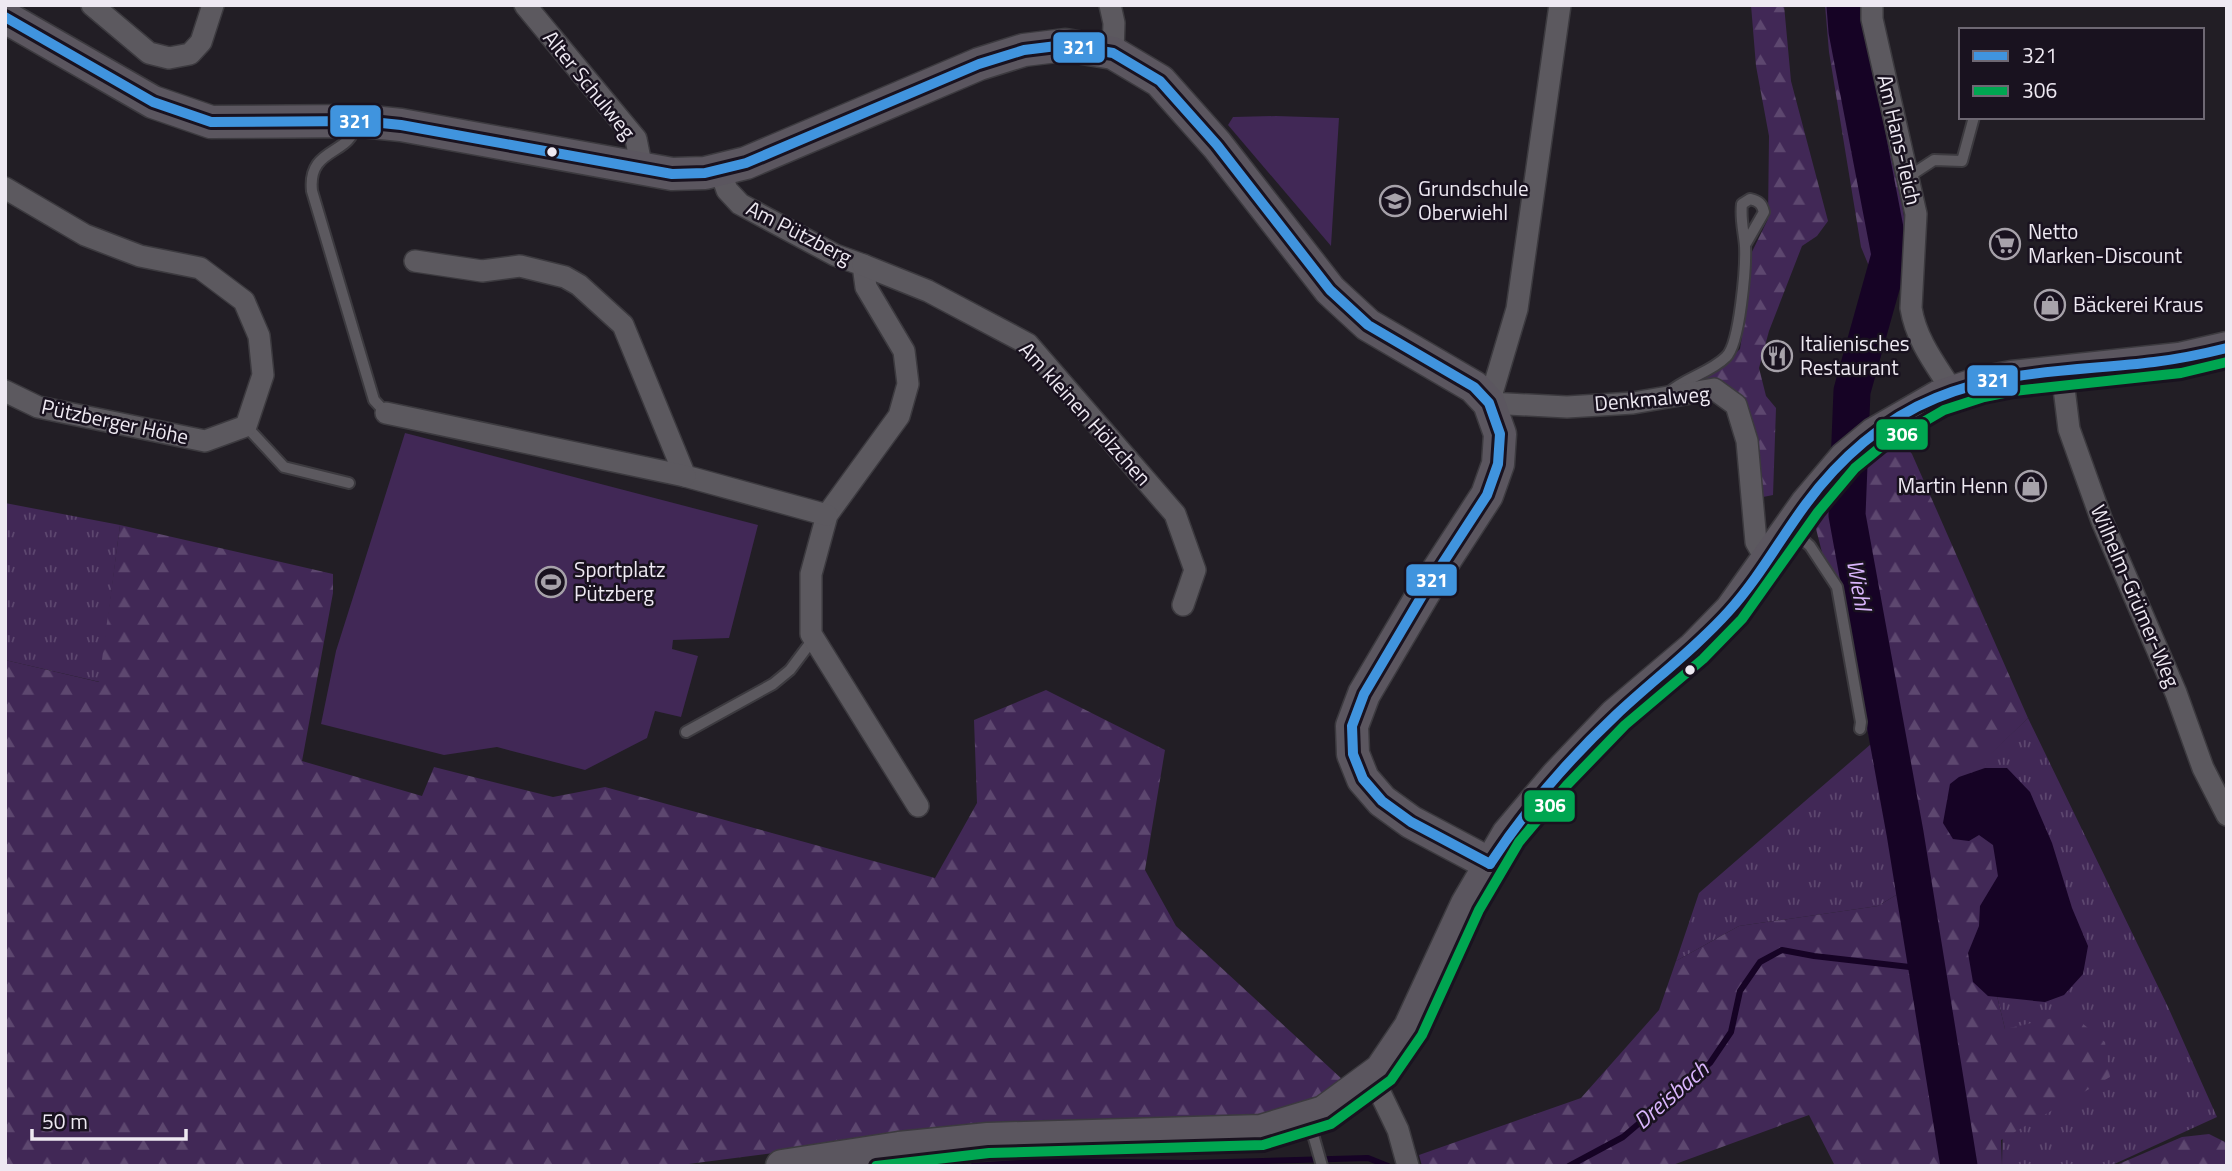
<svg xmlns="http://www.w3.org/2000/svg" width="2232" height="1171" font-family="'Titillium Web',sans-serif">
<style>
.grass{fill:url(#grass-tufts)}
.forest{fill:url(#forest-firs)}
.green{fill:#412856}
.water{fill:#160325}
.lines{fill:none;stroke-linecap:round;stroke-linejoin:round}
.stream{stroke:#160325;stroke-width:6}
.river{stroke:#160325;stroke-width:37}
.lane-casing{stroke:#3c3a3f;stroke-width:14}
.street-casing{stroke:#3c3a3f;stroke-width:24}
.secondary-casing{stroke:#3c3a3f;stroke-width:35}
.lane{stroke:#5c595f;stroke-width:10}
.street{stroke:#5c595f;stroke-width:21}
.secondary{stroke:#5b565f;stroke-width:32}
.bus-1-casing{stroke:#19121f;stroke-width:16}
.bus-2-casing{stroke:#19121f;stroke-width:16}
.bus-1{stroke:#4094de;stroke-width:10}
.bus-2{stroke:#00a651;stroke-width:10}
.bus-dot{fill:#eee9f2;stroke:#19121f;stroke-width:2.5}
.labels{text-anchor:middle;stroke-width:5;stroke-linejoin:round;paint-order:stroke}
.street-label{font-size:21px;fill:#eee9f2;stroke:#19121f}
.poi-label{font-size:21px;fill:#eee9f2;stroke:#19121f;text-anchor:start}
.water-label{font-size:23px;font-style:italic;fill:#d9b5fc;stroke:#19121f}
.line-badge{stroke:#19121f;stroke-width:2.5}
.badge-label{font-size:19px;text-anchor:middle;font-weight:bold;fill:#fff}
</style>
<defs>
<pattern id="grass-tufts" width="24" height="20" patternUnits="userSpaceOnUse" patternTransform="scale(1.75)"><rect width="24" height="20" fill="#412856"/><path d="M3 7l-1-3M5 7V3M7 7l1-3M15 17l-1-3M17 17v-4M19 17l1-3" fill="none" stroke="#5d476f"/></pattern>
<pattern id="forest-firs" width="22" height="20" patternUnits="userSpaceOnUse" patternTransform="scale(1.75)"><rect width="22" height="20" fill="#412856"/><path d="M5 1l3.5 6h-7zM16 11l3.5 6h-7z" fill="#5d476f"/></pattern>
</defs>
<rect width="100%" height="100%" fill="#221e25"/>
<g class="grass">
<path d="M 5,503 L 120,525 L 100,682 L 5,660 Z"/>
<path d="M 2028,718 L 2168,1007 L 2217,1117 L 2110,1166 L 2002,1166 L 2005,1029 L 1985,946 L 1985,759 Z"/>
<path d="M 1871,744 L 1921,880 L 1878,906 L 1739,926 L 1676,961 L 1699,893 Z"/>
</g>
<g class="forest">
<path d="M 1751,5 L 1784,5 L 1791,81 L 1828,221 L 1817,236 L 1802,246 L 1769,331 L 1759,368 L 1766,396 L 1776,408 L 1773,495 L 1758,498 L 1739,405 L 1682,387 L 1720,368 L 1740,349 L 1744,323 L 1748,260 L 1768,219 L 1769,136 L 1756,66 Z"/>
<path d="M 1825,5 L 1862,5 L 1862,33 L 1902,204 L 1909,248 L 1888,312 L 1861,247 L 1829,52 Z"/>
<path d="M 1902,441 L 1912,454 L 2028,718 L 1985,760 L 1992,872 L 1985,946 L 2005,1029 L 2071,1014 L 2105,1042 L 2110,1077 L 2001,1140 L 2002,1166 L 1835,1166 L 1809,1115 L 1670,1166 L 1422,1166 L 1419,1155 L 1581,1098 L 1659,1010 L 1676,961 L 1739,926 L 1878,906 L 1921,880 L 1871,744 L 1814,521 C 1836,492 1866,450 1902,441 Z"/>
<path d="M 120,525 L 333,574 L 333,593 L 302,761 L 422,796 L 434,767 L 553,797 L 605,787 L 935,878 L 977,803 L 974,720 L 1046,690 L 1165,750 L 1145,870 L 1176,926 L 1343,1080 L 1302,1107 L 1257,1121 L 1167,1125 L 1013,1122 L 673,1166 L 5,1166 L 5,660 L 99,682 Z"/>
<path d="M 2209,1134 L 2227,1143 L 2227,1166 L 2114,1166 L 2182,1137 Z"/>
</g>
<g class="green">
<path d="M 1276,116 L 1339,118 L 1331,246 L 1228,125 L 1233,117 Z"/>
<path d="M 405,433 L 758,525 L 729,638 L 673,640 L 672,649 L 698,656 L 681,717 L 655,711 L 647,738 L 585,770 L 497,747 L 444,755 L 321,724 L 336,651 Z"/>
</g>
<path class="water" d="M 1985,768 L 2007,768 L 2030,792 L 2052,843 L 2072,908 L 2088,946 L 2083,974 L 2064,995 L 2045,1002 L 1988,996 L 1973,982 L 1968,953 L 1979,926 L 1980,906 L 1998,876 L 1993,845 L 1979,835 L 1969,841 L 1953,839 L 1943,823 L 1950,784 L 1959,777 Z"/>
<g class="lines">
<g class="stream">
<path d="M 973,1166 L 1048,1161 L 1191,1163 L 1368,1158 L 1388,1166"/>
<path d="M 1569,1166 L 1623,1137 L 1710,1063 L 1731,1032 L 1740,991 L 1760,962 L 1782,950 L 1814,956 L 1927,969"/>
</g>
<path class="river" d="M 1845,5 L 1847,31 L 1890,255 L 1852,391 L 1847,515 L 1905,833 L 1959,1166"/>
<g class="lane-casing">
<g id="lane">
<path d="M 355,124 C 352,156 307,146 312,191 L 374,400 L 386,413"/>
<path d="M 1908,177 L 1934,160 L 1962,161 L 1974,117"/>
<path d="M 1667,394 C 1684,378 1710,373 1726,357 C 1740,344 1746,266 1745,246 C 1744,232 1740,219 1742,204 L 1750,199 C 1759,201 1762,204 1764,212 L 1745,245"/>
<path d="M 246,426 L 284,467 L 349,483"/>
<path d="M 1792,530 L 1810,546 L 1837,587 L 1861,722 L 1860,729"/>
<path d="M 686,732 L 773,684 L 790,670 L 814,638"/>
<path d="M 1306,1122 L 1314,1138 L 1322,1166"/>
</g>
</g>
<g class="street-casing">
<g id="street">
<path d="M 92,5 L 149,53 L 169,58 L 190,54 L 201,42 L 213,5"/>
<path d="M 525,5 L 636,139 L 642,169"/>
<path d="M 1110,5 L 1114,23 L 1113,53"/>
<path d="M 1560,5 L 1517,309 L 1489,403 L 1567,407 L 1633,403 L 1714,389 L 1736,405 L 1747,441 L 1756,542 L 1760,549 L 1770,557"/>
<path d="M 1872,5 L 1872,19 L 1916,214 L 1911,308 C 1916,340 1936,365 1953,392"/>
<path d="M 720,170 L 727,190 L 740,204 L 835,255 L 863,265 L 866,287 L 904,351 L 908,384 L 899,416 L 827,515 L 811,574 L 811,634 L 918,806"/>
<path d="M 5,188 L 85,235 L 140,256 L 200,268 L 244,301 L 259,336 L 263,375 L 246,426 L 205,441 L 38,407 L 5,391"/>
<path d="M 415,261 L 482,271 L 520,266 L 565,277 L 579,285 L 623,325 L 685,476 L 827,515"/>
<path d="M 863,265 L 928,291 L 1028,344 L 1175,514 L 1195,570 L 1183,605"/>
<path d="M 2062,372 L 2069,429 L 2102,521 L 2176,693 L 2203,768 L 2227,815"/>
<path d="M 386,413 L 685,476"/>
<path d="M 1373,1078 L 1398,1130 L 1408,1166"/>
</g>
</g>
<g class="secondary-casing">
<g id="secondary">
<path d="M 5,17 L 153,102 L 211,122 L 362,121 L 401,125 L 672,174 L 705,173 L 746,163 L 979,64 L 1024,50 L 1065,45 L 1113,53 L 1160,81 L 1217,145 L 1330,290 L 1368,325 L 1474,387 L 1489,403 L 1500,434 L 1498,464 L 1487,495 L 1426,589 L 1364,694 L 1352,726 L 1353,754 L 1363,779 L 1382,801 L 1411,822 L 1490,864"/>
<path d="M 782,1166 L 899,1148 L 988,1139 L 1261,1131 L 1324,1112 L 1381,1070 L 1410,1027 L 1467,904 L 1508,834 L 1557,776 L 1615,715 L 1694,648 L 1731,610 L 1807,503 L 1845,458 L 1874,434 L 1938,397 L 1980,383 L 2012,377 L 2179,359 L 2227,348"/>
</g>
</g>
<use href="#lane" class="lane"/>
<use href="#street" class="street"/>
<use href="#secondary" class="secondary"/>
<g class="bus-1-casing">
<g id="bus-1">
<path d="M 5,17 L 153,102 L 211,122 L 362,121 L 401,125 L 672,174 L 705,173 L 746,163 L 979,64 L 1024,50 L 1065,45 L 1113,53 L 1160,81 L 1217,145 L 1330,290 L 1368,325 L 1474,387 L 1489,403 L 1500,434 L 1498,464 L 1487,495 L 1426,589 L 1364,694 L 1352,726 L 1353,754 L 1363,779 L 1382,801 L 1411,822 L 1490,864"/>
<path d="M 1490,864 C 1526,809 1568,760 1616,715 C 1653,680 1695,649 1729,611 C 1759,578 1780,539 1806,504 C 1839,459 1884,419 1936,398 C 2005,369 2081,371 2154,362 C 2179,359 2203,354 2227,348"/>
</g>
</g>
<g class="bus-2-casing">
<path id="bus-2" d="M 876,1166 L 989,1153 L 1263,1145 L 1331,1124 L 1391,1080 L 1422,1035 L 1479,910 L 1519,842 L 1567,785 L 1625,725 L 1703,659 L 1742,619 L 1818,512 L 1855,468 L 1882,446 L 1944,410 L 1984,397 L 2014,391 L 2181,373 L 2227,362"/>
</g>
<use href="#bus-1" class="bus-1"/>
<use href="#bus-2" class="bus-2"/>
</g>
<defs>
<g id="school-ring" transform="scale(1.575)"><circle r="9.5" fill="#19121f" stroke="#a7a2aa" stroke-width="1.5"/><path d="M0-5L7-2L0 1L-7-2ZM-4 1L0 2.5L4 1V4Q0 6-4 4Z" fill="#a7a2aa"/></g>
<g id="supermarket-ring" transform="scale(1.575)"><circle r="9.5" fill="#19121f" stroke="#a7a2aa" stroke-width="1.5"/><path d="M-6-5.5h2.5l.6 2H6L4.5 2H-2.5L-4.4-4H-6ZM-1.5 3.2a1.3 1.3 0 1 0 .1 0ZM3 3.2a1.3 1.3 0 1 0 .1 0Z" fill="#a7a2aa"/></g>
<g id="shop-ring" transform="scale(1.575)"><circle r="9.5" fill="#19121f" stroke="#a7a2aa" stroke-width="1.5"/><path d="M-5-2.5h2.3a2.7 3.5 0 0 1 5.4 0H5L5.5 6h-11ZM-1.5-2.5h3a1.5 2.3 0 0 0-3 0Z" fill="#a7a2aa"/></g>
<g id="restaurant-ring" transform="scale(1.575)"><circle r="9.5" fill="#19121f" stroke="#a7a2aa" stroke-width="1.5"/><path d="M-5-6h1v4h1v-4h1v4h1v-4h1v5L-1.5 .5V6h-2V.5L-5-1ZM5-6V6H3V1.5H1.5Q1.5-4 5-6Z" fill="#a7a2aa"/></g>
<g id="stadium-ring" transform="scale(1.575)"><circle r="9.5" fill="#19121f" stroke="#a7a2aa" stroke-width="1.5"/><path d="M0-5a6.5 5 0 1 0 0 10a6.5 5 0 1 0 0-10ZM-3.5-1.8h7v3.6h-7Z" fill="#a7a2aa"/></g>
</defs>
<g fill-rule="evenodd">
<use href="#school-ring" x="1395" y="201"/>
<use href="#supermarket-ring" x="2005" y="244"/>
<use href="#shop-ring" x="2050" y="305"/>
<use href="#restaurant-ring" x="1777" y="356"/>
<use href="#shop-ring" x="2031" y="486"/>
<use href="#stadium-ring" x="551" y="582"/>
</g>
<g class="bus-dot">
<circle cx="552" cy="152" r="6"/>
<circle cx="1690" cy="670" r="6"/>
</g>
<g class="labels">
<g class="street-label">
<text transform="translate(589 85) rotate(51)" y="7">Alter Schulweg</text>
<text transform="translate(1899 140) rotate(77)" y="7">Am Hans-Teich</text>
<text transform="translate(799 233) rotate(27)" y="7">Am Pützberg</text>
<text transform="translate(1652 399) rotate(-5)" y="7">Denkmalweg</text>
<text transform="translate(1085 414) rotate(48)" y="7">Am kleinen Hölzchen</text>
<text transform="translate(115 422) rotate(12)" y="7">Pützberger Höhe</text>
<text transform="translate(2135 596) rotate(67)" y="7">Wilhelm-Grümer-Weg</text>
</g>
<g class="poi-label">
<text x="1418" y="196">Grundschule<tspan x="1418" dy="24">Oberwiehl</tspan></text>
<text x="2028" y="239">Netto<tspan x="2028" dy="24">Marken-Discount</tspan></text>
<text x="2073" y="312">Bäckerei Kraus</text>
<text x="1800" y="351">Italienisches<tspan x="1800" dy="24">Restaurant</tspan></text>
<text x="2008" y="493" text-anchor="end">Martin Henn</text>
<text x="574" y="577">Sportplatz<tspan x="574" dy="24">Pützberg</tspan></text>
</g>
<g class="water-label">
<text transform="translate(1859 585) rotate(80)" y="8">Wiehl</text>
<text transform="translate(1671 1095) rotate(-41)" y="8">Dreisbach</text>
</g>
</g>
<g class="line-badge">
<rect x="1052" y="31" width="54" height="33" rx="7" fill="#4094de"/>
<rect x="329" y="104" width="53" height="34" rx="7" fill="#4094de"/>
<rect x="1966" y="364" width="53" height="33" rx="7" fill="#4094de"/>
<rect x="1875" y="418" width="54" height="33" rx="7" fill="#00a651"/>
<rect x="1405" y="563" width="53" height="34" rx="7" fill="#4094de"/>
<rect x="1523" y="789" width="53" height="34" rx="7" fill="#00a651"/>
</g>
<g class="badge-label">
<text x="1079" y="54">321</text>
<text x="355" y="128">321</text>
<text x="1993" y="387">321</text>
<text x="1902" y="441">306</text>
<text x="1432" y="587">321</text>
<text x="1550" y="812">306</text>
</g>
<rect width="2232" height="1171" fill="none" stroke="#eee9f2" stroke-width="14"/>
<rect x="1959" y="28" width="245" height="91" fill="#19121f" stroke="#6e6873" stroke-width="2"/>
<rect x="1973" y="51" width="35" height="10" fill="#4094de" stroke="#6e6873" stroke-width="2"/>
<text x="2022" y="63" font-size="21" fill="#eee9f2">321</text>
<rect x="1973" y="86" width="35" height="10" fill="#00a651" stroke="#6e6873" stroke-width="2"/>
<text x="2022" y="98" font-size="21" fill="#eee9f2">306</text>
<path d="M32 1129v10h154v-10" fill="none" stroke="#eee9f2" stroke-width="3.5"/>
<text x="42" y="1129" font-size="21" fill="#eee9f2" stroke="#19121f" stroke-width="5" paint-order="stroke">50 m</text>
</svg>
